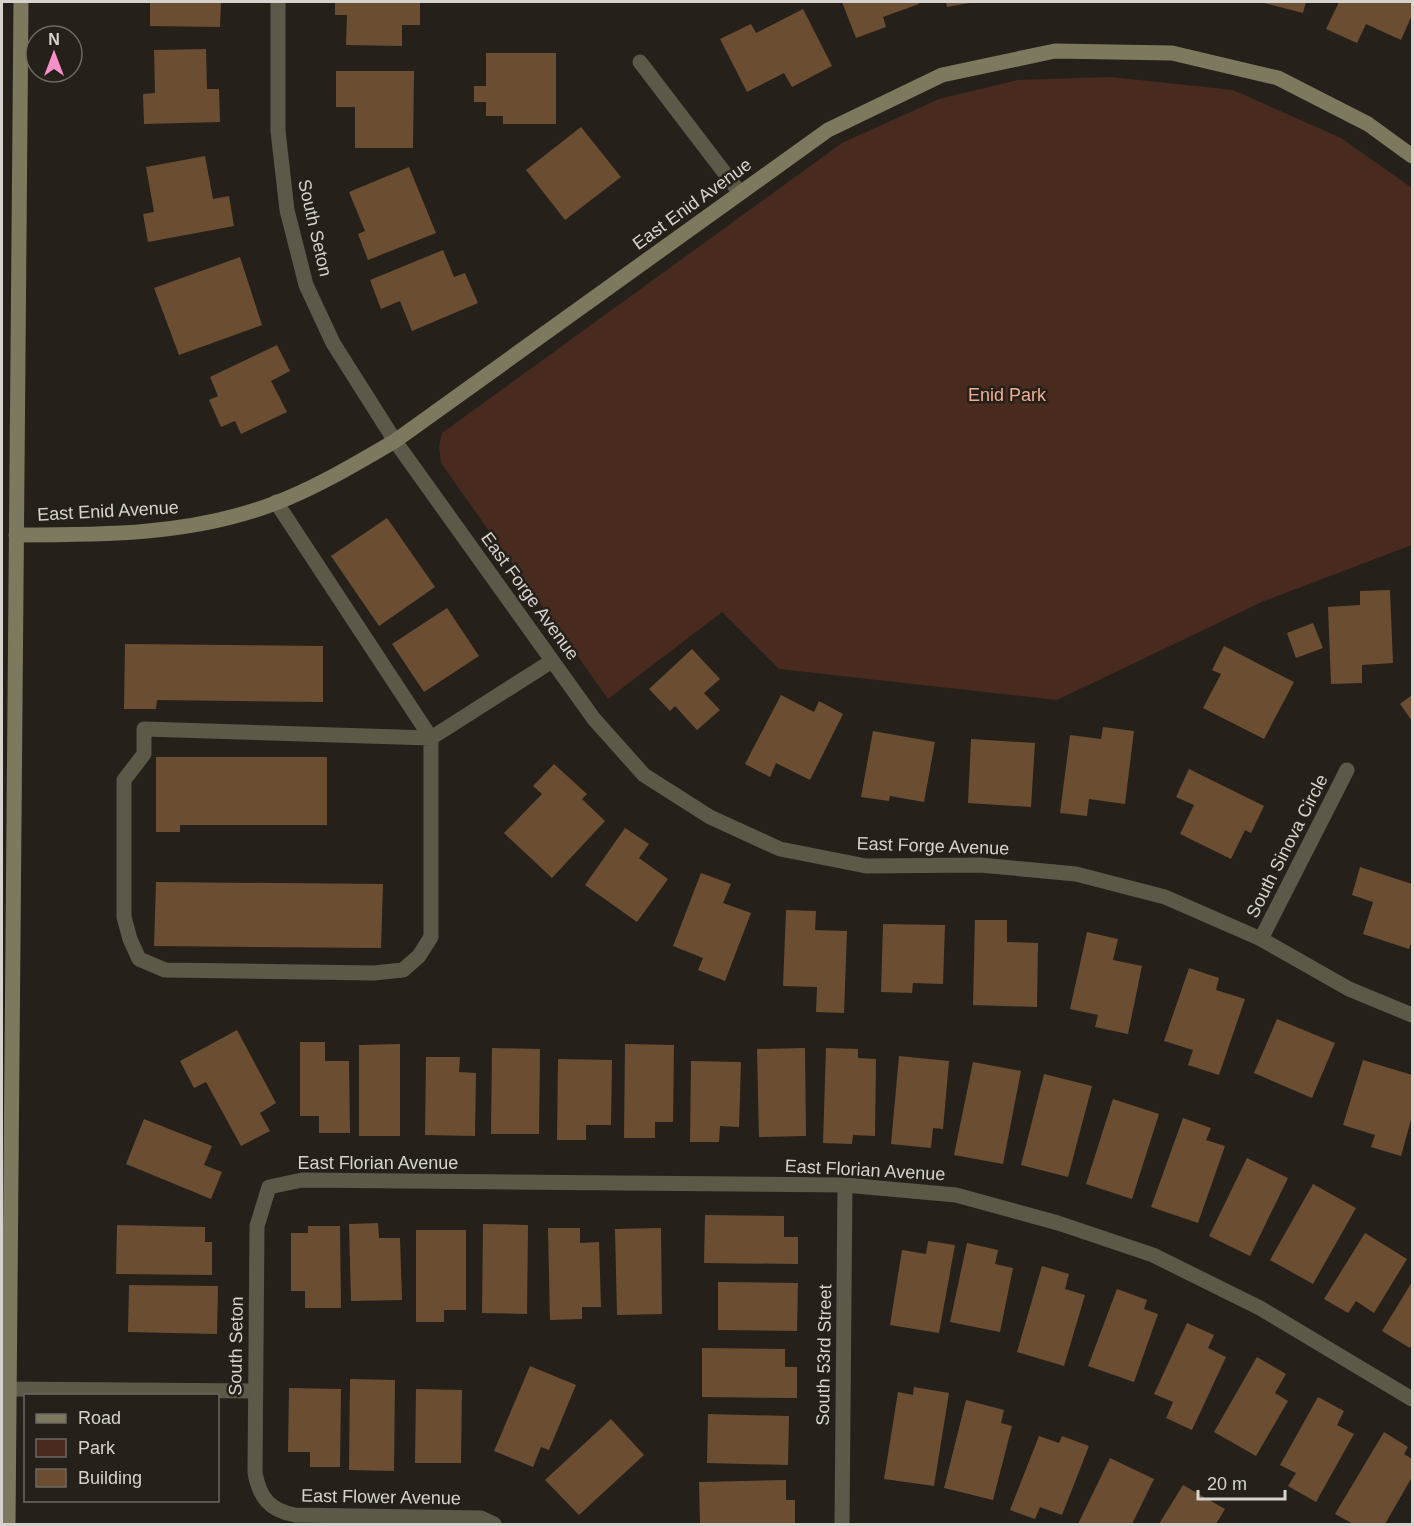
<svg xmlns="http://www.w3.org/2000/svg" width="1414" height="1526" font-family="Arial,sans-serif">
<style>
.green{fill:#492a1e}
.building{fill:#6b4d32}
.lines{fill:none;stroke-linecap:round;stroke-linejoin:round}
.lane{stroke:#5c5949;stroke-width:15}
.street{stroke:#5c5949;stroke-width:15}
.secondary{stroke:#7d795e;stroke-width:15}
.labels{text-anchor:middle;stroke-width:5;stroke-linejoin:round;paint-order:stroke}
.street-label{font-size:18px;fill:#d6d3ce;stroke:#25211a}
.park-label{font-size:18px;fill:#f1ae92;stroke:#25211a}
</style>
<rect width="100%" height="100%" fill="#25211a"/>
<path class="green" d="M 1111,77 L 1233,90 L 1341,138 L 1412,188 L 1412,545 L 1264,601 L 1057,700 L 779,669 L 722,612 L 608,699 L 441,463 L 439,446 L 442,433 L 842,143 L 939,99 L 1018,80 Z"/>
<g class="building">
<path d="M 150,2 L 221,2 L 220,27 L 150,26 Z"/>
<path d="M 335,2 L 420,2 L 420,25 L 402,25 L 402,46 L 346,45 L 347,15 L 335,15 Z"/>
<path d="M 842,2 L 918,2 L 919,4 L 883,17 L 886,27 L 856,38 Z"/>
<path d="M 946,2 L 969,2 L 969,3 L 947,7 Z"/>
<path d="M 1260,2 L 1306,2 L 1303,13 Z"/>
<path d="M 1339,2 L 1412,2 L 1412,15 L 1401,40 L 1366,24 L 1357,43 L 1326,29 Z"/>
<path d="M 803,9 L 832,66 L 792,87 L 784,73 L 747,92 L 720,39 L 751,24 L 756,33 Z"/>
<path d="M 206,49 L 207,89 L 219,89 L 220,122 L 144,124 L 143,94 L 155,93 L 154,50 Z"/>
<path d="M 486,53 L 556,53 L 556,124 L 503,124 L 503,116 L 486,116 L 486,102 L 474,102 L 474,86 L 486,86 Z"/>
<path d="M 336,71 L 414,71 L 413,148 L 355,148 L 355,107 L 336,107 Z"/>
<path d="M 581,127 L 621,177 L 565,220 L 526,170 Z"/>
<path d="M 205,156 L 213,199 L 229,196 L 234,226 L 148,242 L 143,214 L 154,212 L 146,167 Z"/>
<path d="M 409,167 L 436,233 L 368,260 L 358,234 L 365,231 L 349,192 Z"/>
<path d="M 443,250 L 454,277 L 465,273 L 478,303 L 412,331 L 400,301 L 381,309 L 370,280 Z"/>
<path d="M 240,257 L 262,325 L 179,355 L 154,288 Z"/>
<path d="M 277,345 L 290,371 L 271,381 L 287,412 L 241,434 L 235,421 L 221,427 L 209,400 L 218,396 L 210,377 Z"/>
<path d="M 387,518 L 435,587 L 379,626 L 331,556 Z"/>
<path d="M 1390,590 L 1393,663 L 1362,665 L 1362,683 L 1331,684 L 1328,607 L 1360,605 L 1360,591 Z"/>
<path d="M 447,608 L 479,656 L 424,692 L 392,644 Z"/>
<path d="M 1313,623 L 1323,648 L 1296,658 L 1287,633 Z"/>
<path d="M 125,644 L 323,646 L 323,702 L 157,700 L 156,709 L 124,709 Z"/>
<path d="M 1224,646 L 1294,682 L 1264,739 L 1203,708 L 1221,674 L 1212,670 Z"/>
<path d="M 692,649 L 720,679 L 704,693 L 720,710 L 697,730 L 675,706 L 670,711 L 649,689 Z"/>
<path d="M 781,695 L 814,712 L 819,701 L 843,714 L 810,780 L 776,763 L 770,777 L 745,764 Z"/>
<path d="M 1412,695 L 1412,721 L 1400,704 Z"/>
<path d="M 1103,727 L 1134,731 L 1125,804 L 1089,799 L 1087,816 L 1060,813 L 1070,735 L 1101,739 Z"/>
<path d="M 873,731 L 935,742 L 924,802 L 890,796 L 889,801 L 861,797 Z"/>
<path d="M 971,739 L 1035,743 L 1031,807 L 968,803 Z"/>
<path d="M 156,757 L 327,757 L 327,825 L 180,825 L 180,832 L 156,832 Z"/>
<path d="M 554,764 L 587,794 L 582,799 L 605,821 L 552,878 L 504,833 L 542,794 L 533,786 Z"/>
<path d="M 1189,769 L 1264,806 L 1251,833 L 1245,830 L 1231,859 L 1180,834 L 1194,805 L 1176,797 Z"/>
<path d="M 625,828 L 649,844 L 639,858 L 668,879 L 637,922 L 585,885 Z"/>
<path d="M 1360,867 L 1412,884 L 1412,940 L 1409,949 L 1363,934 L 1373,902 L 1352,895 Z"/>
<path d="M 701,873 L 731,884 L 723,903 L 751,913 L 725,981 L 698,970 L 703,958 L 673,946 Z"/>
<path d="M 156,882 L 383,884 L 381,948 L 154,946 Z"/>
<path d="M 786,910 L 816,911 L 815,930 L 847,931 L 844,1013 L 816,1012 L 817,987 L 783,986 Z"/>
<path d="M 975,920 L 1007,920 L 1007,942 L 1038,943 L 1037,1007 L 973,1005 Z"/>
<path d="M 883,924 L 945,925 L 943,984 L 913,983 L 912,993 L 881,992 Z"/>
<path d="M 1087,932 L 1118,939 L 1113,960 L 1142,966 L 1128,1034 L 1095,1027 L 1098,1015 L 1070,1009 Z"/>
<path d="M 1189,968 L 1219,978 L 1216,990 L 1245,999 L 1219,1075 L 1188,1065 L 1193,1050 L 1164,1041 Z"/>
<path d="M 1277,1019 L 1335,1043 L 1312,1098 L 1254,1073 Z"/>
<path d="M 237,1030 L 276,1103 L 260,1113 L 270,1131 L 241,1146 L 206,1082 L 194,1088 L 180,1061 Z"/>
<path d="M 300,1042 L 325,1042 L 325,1061 L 349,1061 L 350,1133 L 319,1133 L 319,1116 L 300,1116 Z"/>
<path d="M 400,1044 L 400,1136 L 359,1136 L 359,1045 Z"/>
<path d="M 625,1044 L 674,1045 L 673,1122 L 655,1122 L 655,1138 L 624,1138 Z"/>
<path d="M 492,1048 L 540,1049 L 539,1134 L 491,1134 Z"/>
<path d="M 805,1048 L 806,1136 L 759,1137 L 757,1049 Z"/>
<path d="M 826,1048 L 858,1049 L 858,1058 L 876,1059 L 875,1136 L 853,1135 L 852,1144 L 823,1143 Z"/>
<path d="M 899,1056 L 949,1061 L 943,1129 L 933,1128 L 931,1148 L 891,1144 Z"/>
<path d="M 426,1057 L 460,1057 L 459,1072 L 476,1073 L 475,1136 L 425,1135 Z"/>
<path d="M 558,1059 L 612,1060 L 611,1125 L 586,1125 L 586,1140 L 557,1140 Z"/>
<path d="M 1363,1060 L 1412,1075 L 1412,1116 L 1401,1156 L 1371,1147 L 1375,1135 L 1343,1125 Z"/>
<path d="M 691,1061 L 741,1062 L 739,1127 L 720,1126 L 719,1142 L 690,1142 Z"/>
<path d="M 973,1062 L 1021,1071 L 1003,1164 L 954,1155 Z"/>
<path d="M 1044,1074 L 1092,1086 L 1068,1177 L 1021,1165 Z"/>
<path d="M 1113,1099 L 1159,1114 L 1132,1199 L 1086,1184 Z"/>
<path d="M 1183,1118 L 1211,1128 L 1206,1140 L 1225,1146 L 1198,1223 L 1151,1207 Z"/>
<path d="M 144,1119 L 212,1146 L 204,1165 L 222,1172 L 211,1199 L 126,1164 Z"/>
<path d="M 1247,1158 L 1288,1178 L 1250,1256 L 1209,1236 Z"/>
<path d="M 1313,1184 L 1356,1208 L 1313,1284 L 1270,1260 Z"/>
<path d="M 705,1215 L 784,1216 L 784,1237 L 798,1237 L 798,1264 L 704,1263 Z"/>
<path d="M 378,1223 L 379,1238 L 400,1238 L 402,1300 L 351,1301 L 349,1224 Z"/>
<path d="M 483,1224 L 528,1225 L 527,1314 L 482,1313 Z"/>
<path d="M 117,1225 L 205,1227 L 205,1242 L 212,1242 L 212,1275 L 116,1274 Z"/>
<path d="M 308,1226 L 340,1226 L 341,1308 L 305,1308 L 305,1291 L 291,1291 L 291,1233 L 308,1233 Z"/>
<path d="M 548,1228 L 580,1228 L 580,1243 L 599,1242 L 601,1307 L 582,1307 L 582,1319 L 550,1320 Z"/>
<path d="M 661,1228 L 662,1314 L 617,1315 L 615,1229 Z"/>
<path d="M 416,1230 L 466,1230 L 466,1310 L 444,1310 L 444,1322 L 416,1322 Z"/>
<path d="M 1365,1233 L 1407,1259 L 1374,1313 L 1356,1301 L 1348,1313 L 1324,1299 Z"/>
<path d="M 928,1241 L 955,1245 L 939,1333 L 890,1325 L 902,1250 L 926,1254 Z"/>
<path d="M 967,1243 L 998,1250 L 995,1264 L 1013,1268 L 1000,1332 L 950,1322 Z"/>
<path d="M 1042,1266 L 1069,1274 L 1065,1289 L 1085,1295 L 1064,1366 L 1017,1352 Z"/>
<path d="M 718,1282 L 798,1283 L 797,1331 L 718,1330 Z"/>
<path d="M 1412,1282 L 1412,1344 L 1410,1348 L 1382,1331 Z"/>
<path d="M 129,1285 L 218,1286 L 217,1334 L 128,1332 Z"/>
<path d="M 1117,1289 L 1147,1300 L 1144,1309 L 1158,1314 L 1134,1382 L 1088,1366 Z"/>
<path d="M 1187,1323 L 1214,1335 L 1208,1348 L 1226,1357 L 1192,1430 L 1166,1418 L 1173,1402 L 1154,1394 Z"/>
<path d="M 702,1348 L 785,1349 L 785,1367 L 797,1367 L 797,1398 L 702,1397 Z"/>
<path d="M 1257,1357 L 1286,1374 L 1275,1393 L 1288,1401 L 1256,1456 L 1214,1432 Z"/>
<path d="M 530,1366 L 576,1385 L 549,1450 L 541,1447 L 533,1467 L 494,1451 Z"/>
<path d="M 350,1379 L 395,1380 L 394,1471 L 349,1470 Z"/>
<path d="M 914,1387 L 949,1393 L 934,1486 L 884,1479 L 898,1392 L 913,1395 Z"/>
<path d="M 289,1388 L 341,1389 L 340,1467 L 310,1467 L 310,1452 L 288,1452 Z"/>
<path d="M 416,1389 L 462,1390 L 461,1463 L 415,1463 Z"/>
<path d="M 1318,1397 L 1344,1411 L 1337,1425 L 1354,1434 L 1316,1502 L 1288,1486 L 1296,1473 L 1280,1465 Z"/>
<path d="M 966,1400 L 1004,1410 L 1001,1423 L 1012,1426 L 993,1500 L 944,1488 Z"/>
<path d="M 708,1414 L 789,1416 L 788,1465 L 707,1463 Z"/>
<path d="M 611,1419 L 644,1455 L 579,1515 L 545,1480 Z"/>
<path d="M 1384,1432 L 1408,1447 L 1404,1454 L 1412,1459 L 1412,1477 L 1385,1524 L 1353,1524 L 1335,1514 Z"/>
<path d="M 1039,1436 L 1059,1443 L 1062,1436 L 1089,1446 L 1062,1515 L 1040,1507 L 1035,1519 L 1010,1510 Z"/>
<path d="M 1110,1458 L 1154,1479 L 1132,1524 L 1078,1524 Z"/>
<path d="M 786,1480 L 786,1500 L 795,1500 L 795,1524 L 700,1524 L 699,1482 Z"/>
<path d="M 1183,1485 L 1225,1509 L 1216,1524 L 1159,1524 Z"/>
</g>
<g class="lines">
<g class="lane">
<path d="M 276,502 L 431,738"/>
<path d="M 431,738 L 144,729 L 144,754 L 124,780 L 124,917 L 130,939 L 139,959 L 165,970 L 374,973 L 403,970 L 419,956 L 431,937 L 431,738 L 552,661"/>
</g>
<g class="street">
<path d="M 278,2 L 278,131 L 287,210 L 306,285 L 333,343 L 395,441 L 594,719 L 644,775 L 710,817 L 780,849 L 866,866 L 980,865 L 1076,874 L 1165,897 L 1261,939 L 1349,989 L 1412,1015"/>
<path d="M 640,62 L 740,193"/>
<path d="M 1261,939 L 1347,770"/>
<path d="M 8,1389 L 255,1391"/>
<path d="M 494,1524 L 481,1518 L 295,1515 C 269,1510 260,1498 255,1473 L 257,1226 L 269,1187 L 302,1180 L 845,1185 L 956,1195 L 1058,1223 L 1153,1255 L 1260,1308 L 1412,1399"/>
<path d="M 842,1524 L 845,1185"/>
</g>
<g class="secondary">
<path d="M 16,535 C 103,535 191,535 273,504 C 316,488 355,464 395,441 L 828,130 L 942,75 L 1055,51 L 1172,53 L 1278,78 L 1368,124 L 1412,156"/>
<path d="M 8,1524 L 21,2"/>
</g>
</g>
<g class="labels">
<g class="street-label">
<text transform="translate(692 204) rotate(-36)" y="6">East Enid Avenue</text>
<text transform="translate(315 228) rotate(77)" y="6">South Seton</text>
<text transform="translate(108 511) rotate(-3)" y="6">East Enid Avenue</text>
<text transform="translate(530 596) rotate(54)" y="6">East Forge Avenue</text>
<text transform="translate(933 846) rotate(2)" y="6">East Forge Avenue</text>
<text transform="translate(1287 846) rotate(-63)" y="6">South Sinova Circle</text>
<text x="378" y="1169">East Florian Avenue</text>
<text transform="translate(865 1170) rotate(3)" y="6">East Florian Avenue</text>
<text transform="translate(236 1346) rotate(-89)" y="6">South Seton</text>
<text transform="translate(824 1355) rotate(-89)" y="6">South 53rd Street</text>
<text transform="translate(381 1497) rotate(1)" y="6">East Flower Avenue</text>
</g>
<g class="park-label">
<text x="1007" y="401">Enid Park</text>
</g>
</g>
<rect width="1414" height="1526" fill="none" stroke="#d6d3ce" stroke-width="6"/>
<rect x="24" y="1394" width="195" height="108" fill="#25211a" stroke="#6c6862" stroke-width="1.5"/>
<rect x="36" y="1414" width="30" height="9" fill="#7d795e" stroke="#6c6862" stroke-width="1.5"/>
<text x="78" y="1424" font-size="18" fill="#d6d3ce">Road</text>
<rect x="36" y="1439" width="30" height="18" fill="#492a1e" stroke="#6c6862" stroke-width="1.5"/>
<text x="78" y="1454" font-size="18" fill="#d6d3ce">Park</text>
<rect x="36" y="1469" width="30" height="18" fill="#6b4d32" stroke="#6c6862" stroke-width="1.5"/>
<text x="78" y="1484" font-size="18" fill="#d6d3ce">Building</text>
<g transform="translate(54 54)"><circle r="28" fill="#25211a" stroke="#6c6862" stroke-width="1.5"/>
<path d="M0-4.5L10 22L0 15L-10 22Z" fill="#f890ca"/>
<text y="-9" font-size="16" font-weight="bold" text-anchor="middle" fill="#d6d3ce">N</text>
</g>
<path d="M1198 1490v9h87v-9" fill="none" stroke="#d6d3ce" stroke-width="3"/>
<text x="1207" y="1490" font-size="18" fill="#d6d3ce" stroke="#25211a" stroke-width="4.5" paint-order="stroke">20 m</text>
</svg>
